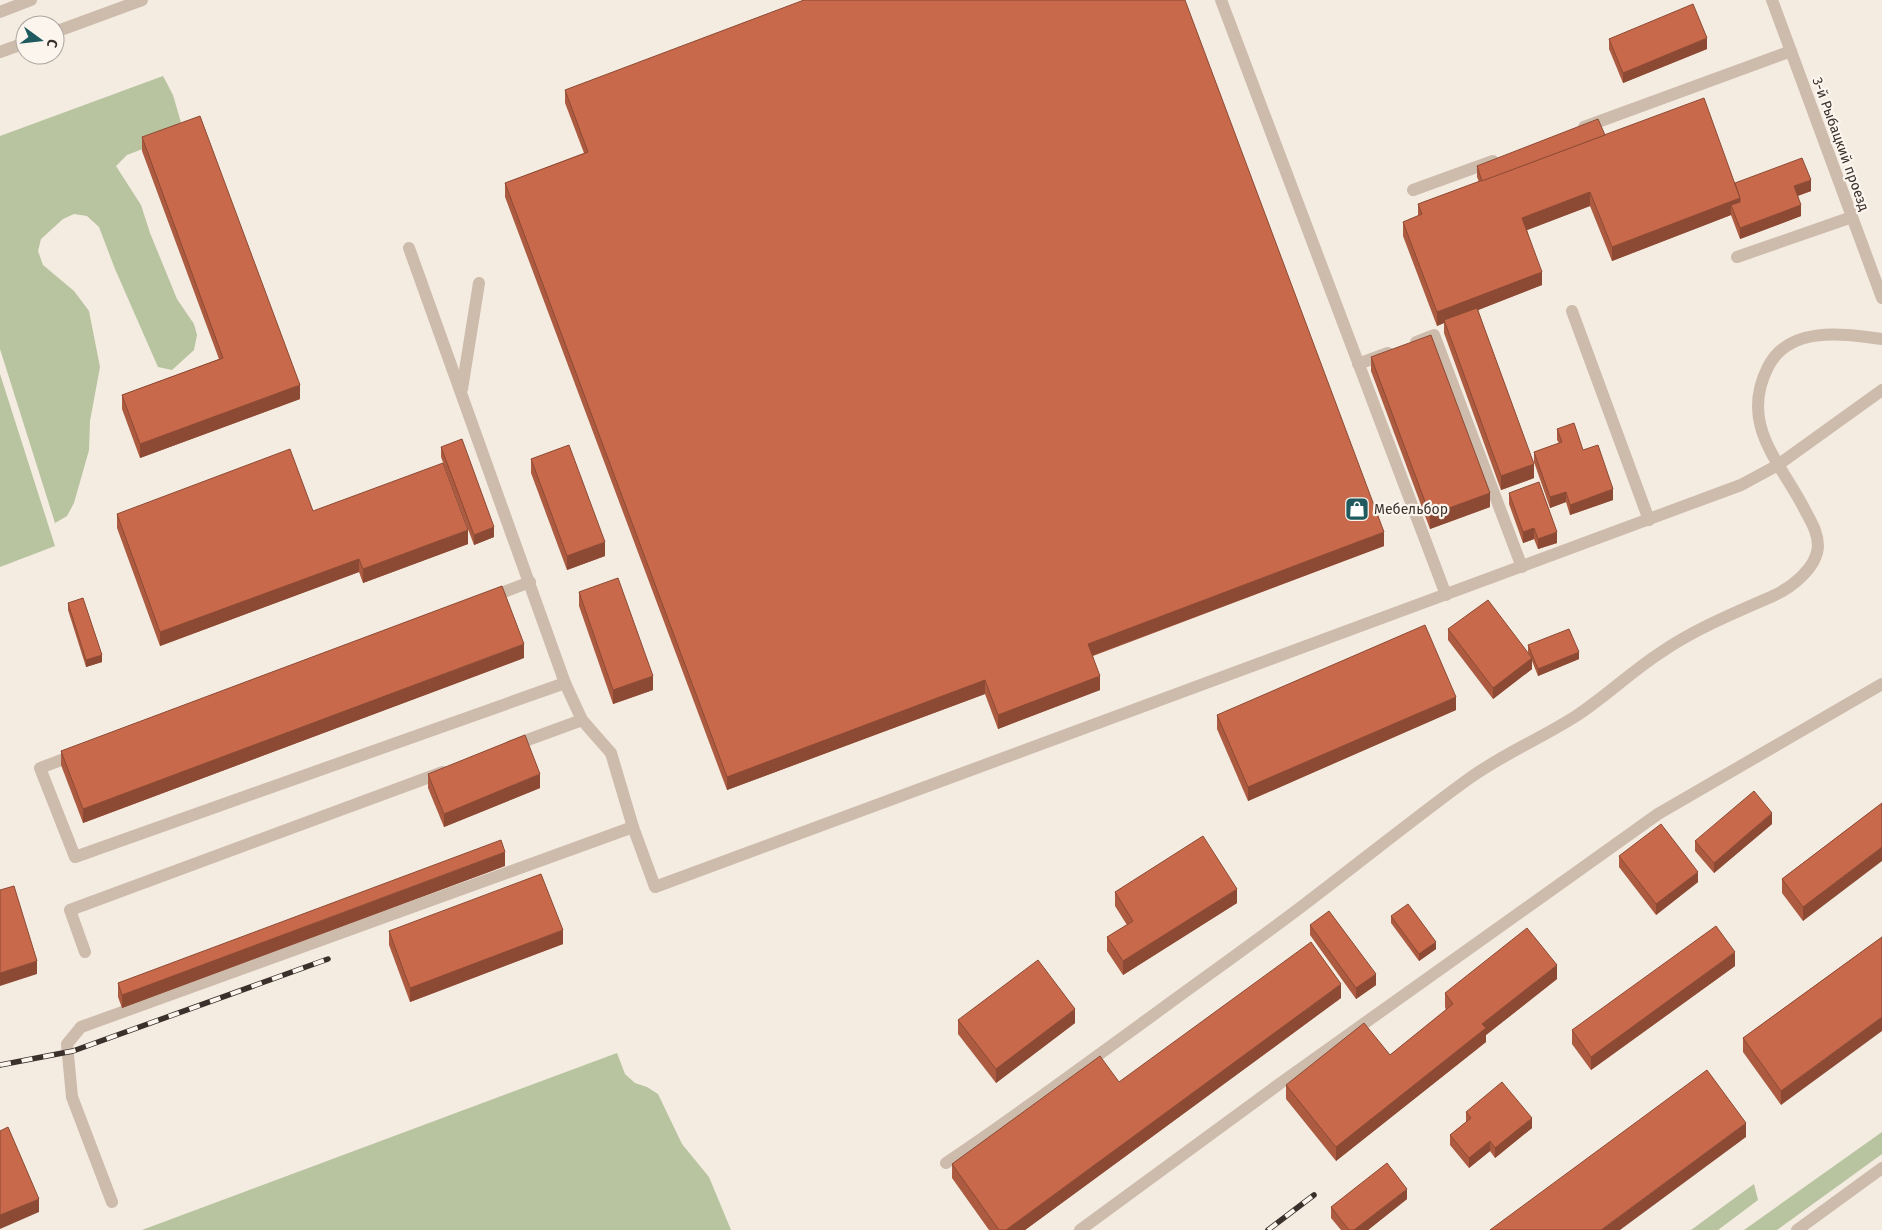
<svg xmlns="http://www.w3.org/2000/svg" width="1882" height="1230" font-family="'Fira Sans',sans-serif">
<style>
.green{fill:#b8c4a0}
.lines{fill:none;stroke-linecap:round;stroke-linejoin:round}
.minor{stroke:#cdbbac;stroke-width:12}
.rail-casing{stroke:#3b302b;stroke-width:5.5}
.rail{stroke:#fbf5ee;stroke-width:4;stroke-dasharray:11;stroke-linecap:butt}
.wall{fill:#ac5a40}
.shaded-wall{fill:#8c4a34}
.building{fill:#c8694b;stroke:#8c4a34}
.labels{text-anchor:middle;stroke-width:4.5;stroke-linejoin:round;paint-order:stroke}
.street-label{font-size:14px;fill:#3b302b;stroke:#fbf5ee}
.poi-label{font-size:14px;fill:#3b302b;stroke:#fbf5ee;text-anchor:start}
</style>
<rect width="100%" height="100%" fill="#f4ebe1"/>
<g class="green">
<path d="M 163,76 L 173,95 L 184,133 L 127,155 L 116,166 L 141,205 L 150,233 L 177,299 L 194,324 L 197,335 L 194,350 L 172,370 L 158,367 L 115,269 L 99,227 L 87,216 L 74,214 L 63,219 L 41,239 L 38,251 L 43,265 L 74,291 L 89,311 L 100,367 L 90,421 L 89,450 L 74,503 L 67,516 L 55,523 L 0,349 L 0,136 Z"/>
<path d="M 0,374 L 55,546 L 0,567 Z"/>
<path d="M 617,1053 L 625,1074 L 635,1083 L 647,1087 L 658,1094 L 682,1144 L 709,1177 L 731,1230 L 142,1230 Z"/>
<path d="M 1882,1132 L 1882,1154 L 1777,1230 L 1744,1230 Z"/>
<path d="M 1754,1184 L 1758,1200 L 1718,1230 L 1691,1230 Z"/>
</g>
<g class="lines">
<g class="minor">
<path d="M 1221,0 L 1446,595"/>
<path d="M 1772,0 L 1882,298"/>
<path d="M 0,12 L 31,0"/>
<path d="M 55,32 L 142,0"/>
<path d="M 0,52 L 25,43"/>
<path d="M 1584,127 L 1791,51"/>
<path d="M 1413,190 L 1493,161"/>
<path d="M 409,248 L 565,683 L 582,720 L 611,753 L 633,827 L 655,887 L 1741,485 L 1778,465 L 1882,390"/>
<path d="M 1737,257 L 1852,217"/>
<path d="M 1572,311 L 1649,520"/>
<path d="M 1416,342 L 1434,335 L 1522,567"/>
<path d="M 1358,364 L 1388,353"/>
<path d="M 462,389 L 479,283"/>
<path d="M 488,598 L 530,582"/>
<path d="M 511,746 L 582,720"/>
<path d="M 77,754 L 40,768 L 75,857 L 565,683"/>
<path d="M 85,952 L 70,910 L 443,772"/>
<path d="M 946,1163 C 1012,1119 1076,1071 1141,1024 C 1195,984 1251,945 1305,904 C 1359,863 1412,820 1467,780 C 1501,755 1540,739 1576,716 C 1605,697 1631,672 1660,653 C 1695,629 1734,613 1773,596 C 1791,588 1817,568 1818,546 C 1818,534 1813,525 1807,514 C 1782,463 1738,426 1768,367 C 1789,325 1844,334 1882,339"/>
<path d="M 112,1202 L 72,1097 L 67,1044 L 81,1027 L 633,827"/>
<path d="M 1080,1230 L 1282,1082 L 1658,814 L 1882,684"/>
<path d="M 1797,1230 L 1882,1168"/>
</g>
<g class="rail-casing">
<g id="rail">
<path d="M 0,1065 L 73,1051 L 328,959"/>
<path d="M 1268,1230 L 1314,1195"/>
</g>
</g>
<use href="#rail" class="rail"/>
</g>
<g class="wall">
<path d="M 1609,39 L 1707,49 L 1623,83 L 1609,49 Z"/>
<path d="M 565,90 L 1384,546 L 1093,656 L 1100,690 L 998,729 L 985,694 L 727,790 L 505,197 L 505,183 L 584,153 L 565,103 Z"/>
<path d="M 1605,135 L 1735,183 L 1811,191 L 1798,196 L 1801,216 L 1740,239 L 1731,215 L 1612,261 L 1590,206 L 1527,230 L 1542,285 L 1478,310 L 1534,478 L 1501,490 L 1444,333 L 1444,323 L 1437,326 L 1403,236 L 1403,222 L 1418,216 L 1418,204 L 1479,182 L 1477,177 L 1477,166 Z"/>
<path d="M 142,137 L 300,399 L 140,458 L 122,409 L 122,395 L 219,359 L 142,151 Z"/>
<path d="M 1371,357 L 1490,507 L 1430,529 L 1371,371 Z"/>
<path d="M 1557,429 L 1583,450 L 1613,500 L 1570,515 L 1566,502 L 1550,508 L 1534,462 L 1534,452 L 1559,443 L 1557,440 Z"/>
<path d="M 441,447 L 494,537 L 474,545 L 441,457 Z"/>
<path d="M 531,459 L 605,556 L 567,570 L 531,473 Z"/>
<path d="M 1509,493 L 1557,543 L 1538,549 L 1534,539 L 1523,543 L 1509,504 Z"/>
<path d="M 313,511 L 468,544 L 363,583 L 359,572 L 160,646 L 117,528 L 117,514 Z"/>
<path d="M 579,592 L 653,690 L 613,704 L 579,606 Z"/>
<path d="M 68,603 L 102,662 L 86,667 L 68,610 Z"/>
<path d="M 1448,629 L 1530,656 L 1528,652 L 1528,645 L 1579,659 L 1538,676 L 1532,661 L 1532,669 L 1493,699 L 1448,640 Z"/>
<path d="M 524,658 L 83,823 L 61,765 L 61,751 Z"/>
<path d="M 1456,710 L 1248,801 L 1217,729 L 1217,715 Z"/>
<path d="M 428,774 L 540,788 L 444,827 L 428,788 Z"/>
<path d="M 1882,803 L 1803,921 L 1782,893 L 1782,879 Z"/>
<path d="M 1772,824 L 1714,873 L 1695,851 L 1695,841 Z"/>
<path d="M 1619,856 L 1698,882 L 1656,915 L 1619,867 Z"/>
<path d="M 505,866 L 122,1008 L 118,997 L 118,983 Z"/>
<path d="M 1115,892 L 1237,903 L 1123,975 L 1107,951 L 1107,937 L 1127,925 L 1115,906 Z"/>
<path d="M 1391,916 L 1436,949 L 1419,961 L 1391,923 Z"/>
<path d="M 1310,925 L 1376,985 L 1356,999 L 1310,935 Z"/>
<path d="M 389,931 L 563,944 L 410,1002 L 389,945 Z"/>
<path d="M 1882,937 L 1781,1105 L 1743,1052 L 1743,1038 Z"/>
<path d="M 1735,966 L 1591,1070 L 1572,1044 L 1572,1030 Z"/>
<path d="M 1557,979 L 1486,1035 L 1486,1042 L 1336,1161 L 1286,1099 L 1286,1085 L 1390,1055 L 1446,1010 L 1445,1007 L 1445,993 Z"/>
<path d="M 1341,998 L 1025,1230 L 989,1230 L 952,1178 L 952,1164 L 1119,1082 Z"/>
<path d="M 958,1020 L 1075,1023 L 996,1083 L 958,1034 Z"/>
<path d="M 1466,1112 L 1532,1128 L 1495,1158 L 1490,1151 L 1469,1168 L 1450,1145 L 1450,1135 L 1466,1122 Z"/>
<path d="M 1407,1199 L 1368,1230 L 1341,1230 L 1331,1218 L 1331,1207 Z"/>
</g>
<g class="shaded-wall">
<path d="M 1707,38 L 1707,49 L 1623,83 L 1623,73 Z"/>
<path d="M 1811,180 L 1811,191 L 1794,197 L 1794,186 Z"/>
<path d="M 1590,192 L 1590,206 L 1522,232 L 1522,218 Z"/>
<path d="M 1740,198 L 1740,212 L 1731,205 L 1731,215 L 1612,261 L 1612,247 Z"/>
<path d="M 1801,205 L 1801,216 L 1740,239 L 1740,228 Z"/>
<path d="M 1542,272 L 1542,285 L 1445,323 L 1444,320 L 1444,323 L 1437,326 L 1437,312 Z"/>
<path d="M 300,385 L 300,399 L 140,458 L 140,444 Z"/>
<path d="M 1534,464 L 1534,478 L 1501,490 L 1501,476 Z"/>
<path d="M 1613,489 L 1613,500 L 1570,515 L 1570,505 Z"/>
<path d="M 1566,492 L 1566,502 L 1550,508 L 1550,497 Z"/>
<path d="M 1490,493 L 1490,507 L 1430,529 L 1430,515 Z"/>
<path d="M 494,527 L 494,537 L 474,545 L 474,535 Z"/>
<path d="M 1534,528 L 1534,539 L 1523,543 L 1523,532 Z"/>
<path d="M 468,530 L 468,544 L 363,583 L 363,569 Z"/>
<path d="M 1384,532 L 1384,546 L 1088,657 L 1088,644 Z"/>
<path d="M 1557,532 L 1557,543 L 1538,549 L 1538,539 Z"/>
<path d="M 605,542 L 605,556 L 567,570 L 567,556 Z"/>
<path d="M 359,559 L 359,572 L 160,646 L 160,632 Z"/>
<path d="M 524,644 L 524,658 L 83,823 L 83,809 Z"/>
<path d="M 1579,652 L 1579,659 L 1538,676 L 1538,669 Z"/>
<path d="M 102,655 L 102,662 L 86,667 L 86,660 Z"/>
<path d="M 1532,658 L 1532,669 L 1493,699 L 1493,688 Z"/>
<path d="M 653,676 L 653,690 L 613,704 L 613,690 Z"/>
<path d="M 1100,676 L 1100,690 L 998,729 L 998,715 Z"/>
<path d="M 985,680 L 985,694 L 727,790 L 727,777 Z"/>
<path d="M 1456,697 L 1456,710 L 1248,801 L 1248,787 Z"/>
<path d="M 540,774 L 540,788 L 444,827 L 444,814 Z"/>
<path d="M 1772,813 L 1772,824 L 1714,873 L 1714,863 Z"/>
<path d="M 1882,847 L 1882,861 L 1803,921 L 1803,907 Z"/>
<path d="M 505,852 L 505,866 L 122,1008 L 122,995 Z"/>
<path d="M 1698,872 L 1698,882 L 1656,915 L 1656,904 Z"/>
<path d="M 1237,889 L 1237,903 L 1123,975 L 1123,961 Z"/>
<path d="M 563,930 L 563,944 L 410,1002 L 410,988 Z"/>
<path d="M 1436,942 L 1436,949 L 1419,961 L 1419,954 Z"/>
<path d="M 1735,952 L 1735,966 L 1591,1070 L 1591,1057 Z"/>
<path d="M 37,961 L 37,974 L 0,986 L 0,973 Z"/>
<path d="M 1557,965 L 1557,979 L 1486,1035 L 1486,1042 L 1336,1161 L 1336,1147 L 1482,1024 Z"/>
<path d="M 1376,974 L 1376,985 L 1356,999 L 1356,988 Z"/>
<path d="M 1341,984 L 1341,998 L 1025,1230 L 1006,1230 Z"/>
<path d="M 1075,1009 L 1075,1023 L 996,1083 L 996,1069 Z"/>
<path d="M 1882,1017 L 1882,1031 L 1781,1105 L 1781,1091 Z"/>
<path d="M 1532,1118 L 1532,1128 L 1495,1158 L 1495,1148 Z"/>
<path d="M 1746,1123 L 1746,1137 L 1620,1230 L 1601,1230 Z"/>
<path d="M 1490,1141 L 1490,1151 L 1469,1168 L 1469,1158 Z"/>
<path d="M 1407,1189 L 1407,1199 L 1368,1230 L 1354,1230 Z"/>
<path d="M 39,1199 L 39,1212 L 0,1229 L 0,1215 Z"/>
</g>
<g class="building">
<path d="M 804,0 L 1185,0 L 1384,532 L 1088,644 L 1100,676 L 998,715 L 985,680 L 727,777 L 505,183 L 588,152 L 565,90 Z"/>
<path d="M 1693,4 L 1707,38 L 1623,73 L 1609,39 Z"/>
<path d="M 1704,98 L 1740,198 L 1612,247 L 1590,192 L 1522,218 L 1542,272 L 1437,312 L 1403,222 L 1422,214 L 1418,204 Z"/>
<path d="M 200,116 L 300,385 L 140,444 L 122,395 L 223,358 L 142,137 Z"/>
<path d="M 1598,119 L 1605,135 L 1482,181 L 1477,166 Z"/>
<path d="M 1802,158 L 1811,180 L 1794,186 L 1801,205 L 1740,228 L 1731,205 L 1740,202 L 1740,198 L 1735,183 Z"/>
<path d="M 1477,308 L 1534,464 L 1501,476 L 1444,320 Z"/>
<path d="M 1431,335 L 1490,493 L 1430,515 L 1371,357 Z"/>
<path d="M 1574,423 L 1583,450 L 1598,445 L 1613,489 L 1570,505 L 1566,492 L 1550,497 L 1534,452 L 1562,442 L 1557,429 Z"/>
<path d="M 462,439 L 494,527 L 474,535 L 441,447 Z"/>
<path d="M 569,445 L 605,542 L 567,556 L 531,459 Z"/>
<path d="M 290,449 L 313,511 L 443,463 L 468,530 L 363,569 L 359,559 L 160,632 L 117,514 Z"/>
<path d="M 1539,482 L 1557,532 L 1538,539 L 1534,528 L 1523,532 L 1509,493 Z"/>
<path d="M 618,578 L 653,676 L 613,690 L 579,592 Z"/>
<path d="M 502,586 L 524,644 L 83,809 L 61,751 Z"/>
<path d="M 83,598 L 102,655 L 86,660 L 68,603 Z"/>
<path d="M 1488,600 L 1532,658 L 1493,688 L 1448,629 Z"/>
<path d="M 1425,625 L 1456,697 L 1248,787 L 1217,715 Z"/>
<path d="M 1569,629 L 1579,652 L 1538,669 L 1528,645 Z"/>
<path d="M 525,735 L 540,774 L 444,814 L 428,774 Z"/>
<path d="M 1754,791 L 1772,813 L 1714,863 L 1695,841 Z"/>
<path d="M 1882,803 L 1882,847 L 1803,907 L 1782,879 Z"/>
<path d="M 1661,824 L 1698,872 L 1656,904 L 1619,856 Z"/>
<path d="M 1203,836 L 1237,889 L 1123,961 L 1107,937 L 1133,921 L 1115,892 Z"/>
<path d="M 501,840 L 505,852 L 122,995 L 118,983 Z"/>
<path d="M 541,874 L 563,930 L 410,988 L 389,931 Z"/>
<path d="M 14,886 L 37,961 L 0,973 L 0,890 Z"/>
<path d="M 1408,904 L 1436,942 L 1419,954 L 1391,916 Z"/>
<path d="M 1329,911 L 1376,974 L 1356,988 L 1310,925 Z"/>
<path d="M 1716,926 L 1735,952 L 1591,1057 L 1572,1030 Z"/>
<path d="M 1527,928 L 1557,965 L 1482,1024 L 1486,1028 L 1336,1147 L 1286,1085 L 1364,1023 L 1390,1055 L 1453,1004 L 1445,993 Z"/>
<path d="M 1882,937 L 1882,1017 L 1781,1091 L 1743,1038 Z"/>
<path d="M 1311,942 L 1341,984 L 1006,1230 L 999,1230 L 952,1164 L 1100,1056 L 1119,1082 Z"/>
<path d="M 1038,960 L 1075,1009 L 996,1069 L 958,1020 Z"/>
<path d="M 1707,1070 L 1746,1123 L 1601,1230 L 1490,1230 Z"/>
<path d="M 1502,1082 L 1532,1118 L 1495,1148 L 1490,1141 L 1469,1158 L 1450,1135 L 1471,1118 L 1466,1112 Z"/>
<path d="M 8,1127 L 39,1199 L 0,1215 L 0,1131 Z"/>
<path d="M 1387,1163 L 1407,1189 L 1354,1230 L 1349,1230 L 1331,1207 Z"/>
</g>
<defs>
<g id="shop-square" transform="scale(1.25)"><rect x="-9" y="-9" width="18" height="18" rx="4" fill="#1f5a5e" stroke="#fbf5ee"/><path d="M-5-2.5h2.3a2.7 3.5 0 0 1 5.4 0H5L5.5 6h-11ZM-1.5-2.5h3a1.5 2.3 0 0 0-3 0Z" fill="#fff"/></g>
</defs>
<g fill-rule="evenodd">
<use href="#shop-square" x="1357" y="509"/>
</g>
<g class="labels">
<g class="street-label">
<text transform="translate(1841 144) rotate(70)" y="5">3-й Рыбацкий проезд</text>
</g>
<g class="poi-label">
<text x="1374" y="514">Мебельбор</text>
</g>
</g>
<g transform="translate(40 40) rotate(105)"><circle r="24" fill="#fbf5ee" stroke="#aea6a0"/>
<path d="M0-4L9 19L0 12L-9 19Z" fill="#1f5a5e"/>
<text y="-8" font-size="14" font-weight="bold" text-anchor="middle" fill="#3b302b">С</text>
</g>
</svg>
